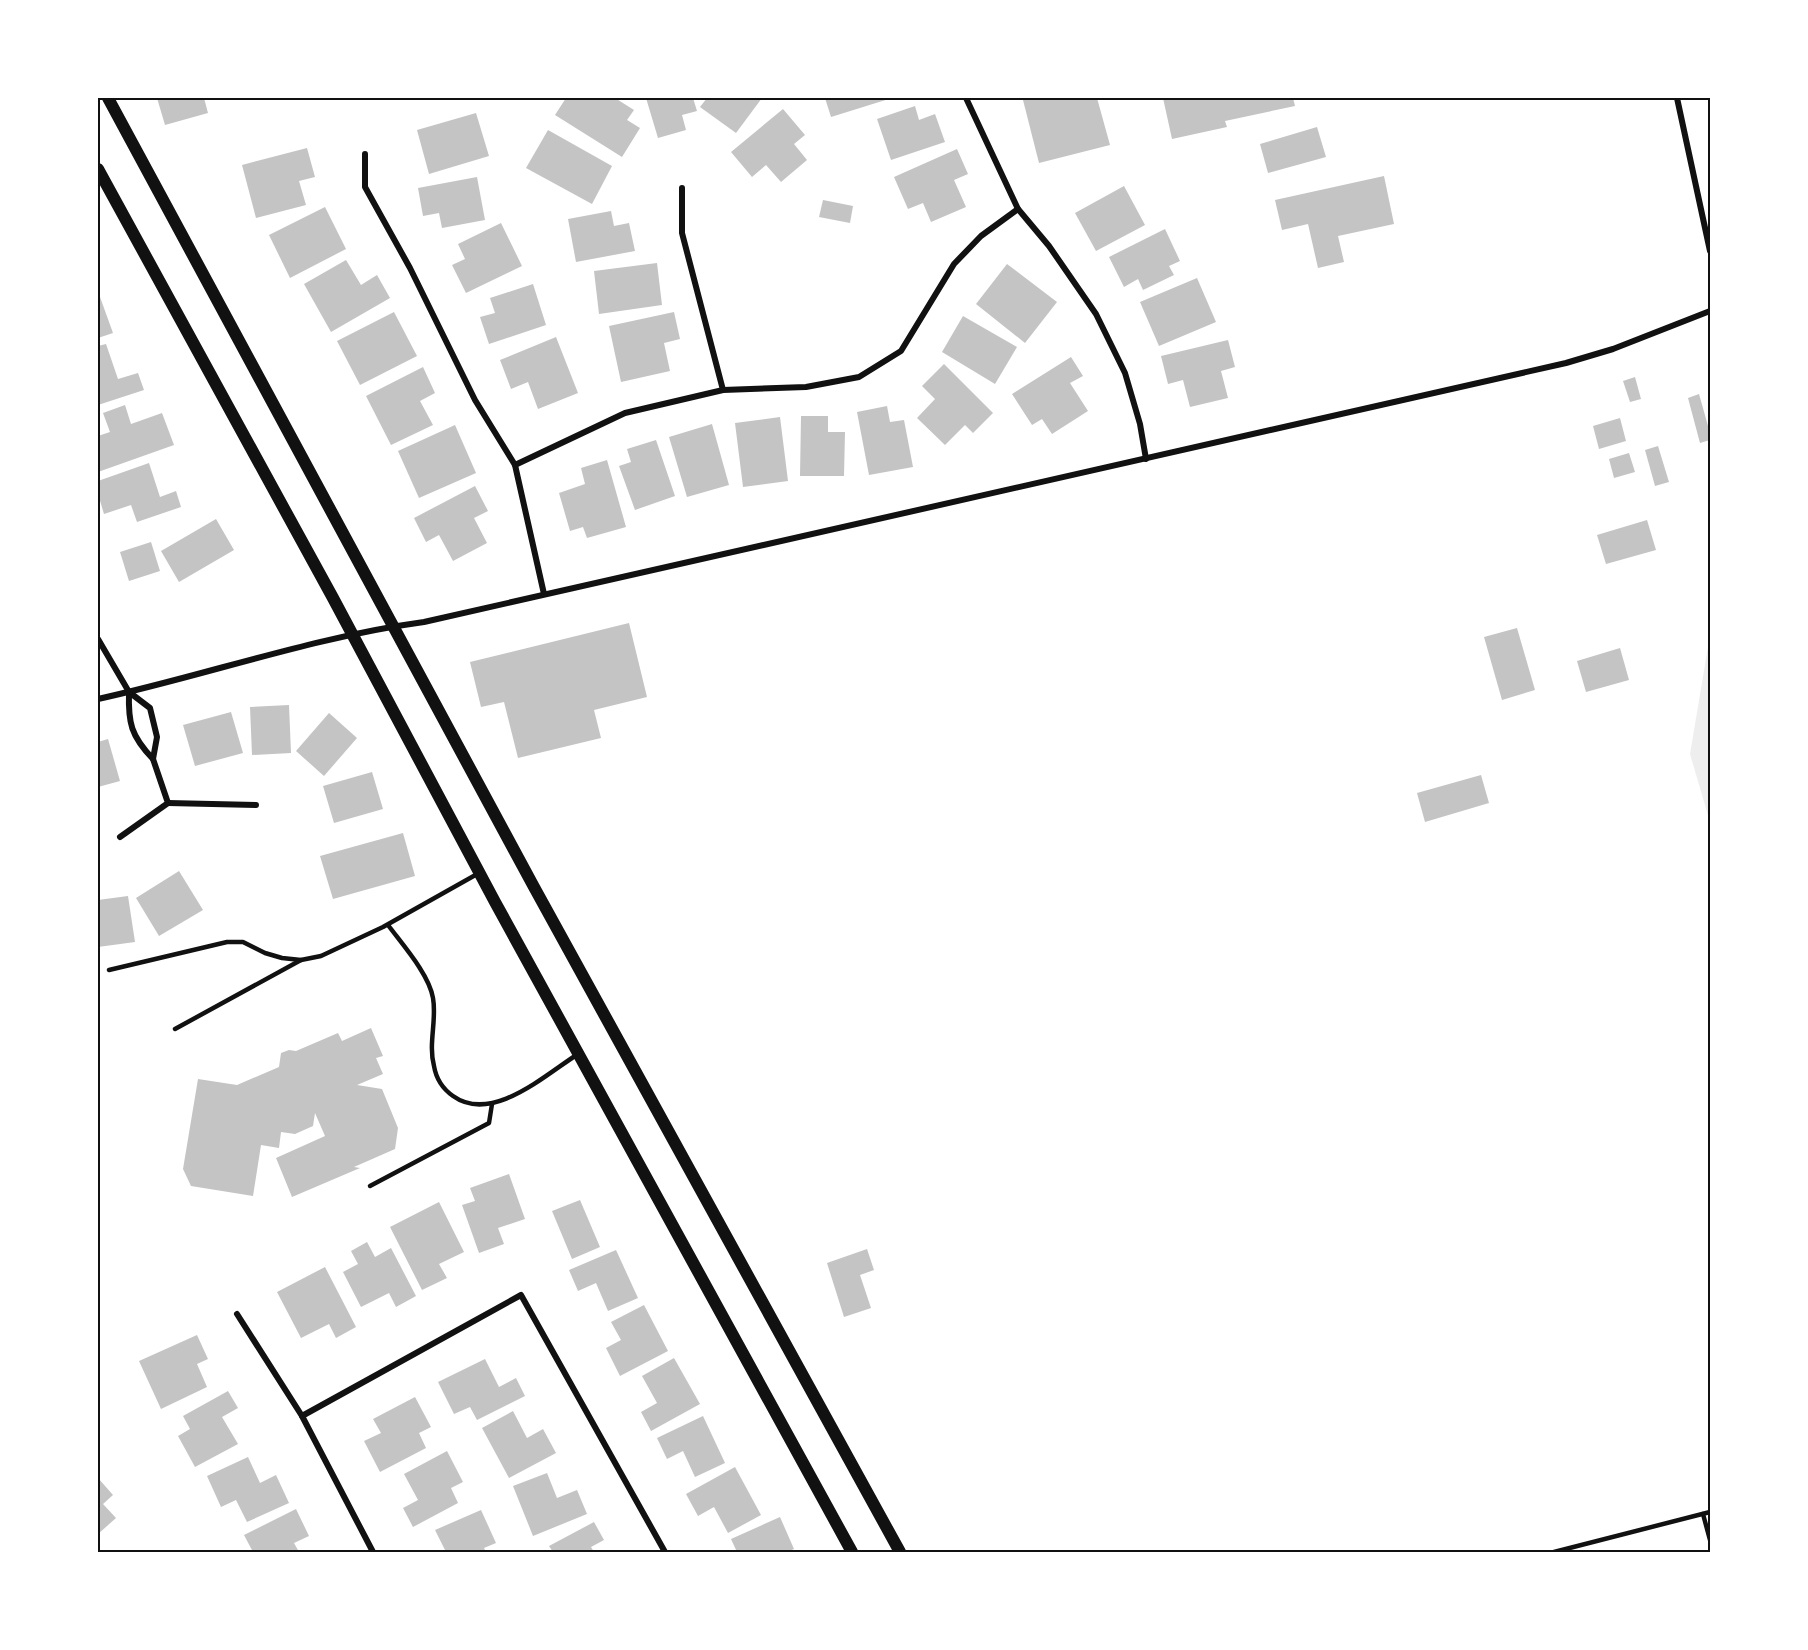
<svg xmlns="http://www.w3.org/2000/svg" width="1808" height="1650" font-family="Arial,sans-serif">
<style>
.green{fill:#eee}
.building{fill:#c4c4c4}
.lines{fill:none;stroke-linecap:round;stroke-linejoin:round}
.service{stroke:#111;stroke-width:4.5}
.minor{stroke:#111;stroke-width:6}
.secondary{stroke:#111;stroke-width:12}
.neatline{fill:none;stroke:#111;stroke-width:2}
</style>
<rect width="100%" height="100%" fill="#fff"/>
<path class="green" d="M 1710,635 L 1710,822 L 1690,754 Z"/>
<g class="building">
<path d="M 157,98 L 204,98 L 208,113 L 165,125 Z"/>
<path d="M 566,98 L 615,98 L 634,110 L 627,120 L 640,128 L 622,157 L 555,115 Z"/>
<path d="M 646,98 L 693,98 L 697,111 L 682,115 L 686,130 L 658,138 Z"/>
<path d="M 707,98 L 762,98 L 736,133 L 700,107 Z"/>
<path d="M 825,98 L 892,98 L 831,117 Z"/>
<path d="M 1034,98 L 1097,98 L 1110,145 L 1039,163 L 1023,100 Z"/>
<path d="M 1163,98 L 1293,98 L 1295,106 L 1225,121 L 1227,127 L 1172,139 Z"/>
<path d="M 915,106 L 919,120 L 935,114 L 945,142 L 891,160 L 877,119 Z"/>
<path d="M 783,109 L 805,135 L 794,144 L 807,160 L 781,182 L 766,165 L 752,177 L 731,152 Z"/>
<path d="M 476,113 L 489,156 L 429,174 L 417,130 Z"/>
<path d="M 1317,127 L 1326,157 L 1268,173 L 1260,144 Z"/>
<path d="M 548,130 L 612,166 L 592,204 L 526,168 Z"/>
<path d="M 307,148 L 315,177 L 299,181 L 306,205 L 256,218 L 242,165 Z"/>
<path d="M 957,149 L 968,174 L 954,180 L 966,207 L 931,222 L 923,203 L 908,209 L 894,177 Z"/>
<path d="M 1384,176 L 1394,224 L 1338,236 L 1344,262 L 1318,268 L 1308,224 L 1282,230 L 1275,200 Z"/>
<path d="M 477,177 L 485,220 L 442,228 L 439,213 L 423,216 L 418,188 Z"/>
<path d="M 1124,186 L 1145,225 L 1096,251 L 1075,213 Z"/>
<path d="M 823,200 L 853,206 L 850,223 L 819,217 Z"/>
<path d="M 325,207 L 346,249 L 290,278 L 269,235 Z"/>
<path d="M 611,211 L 614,226 L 629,223 L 635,251 L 576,262 L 568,219 Z"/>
<path d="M 501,223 L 522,266 L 466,293 L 452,265 L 465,259 L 458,244 Z"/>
<path d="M 1165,229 L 1180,261 L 1169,266 L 1174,275 L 1143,290 L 1138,279 L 1124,287 L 1109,257 Z"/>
<path d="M 346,260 L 361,285 L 377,275 L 390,298 L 331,332 L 304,284 Z"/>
<path d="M 657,263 L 662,305 L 599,314 L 594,271 Z"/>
<path d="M 1007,264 L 1057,302 L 1025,343 L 976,304 Z"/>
<path d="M 1197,278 L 1216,322 L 1159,346 L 1140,302 Z"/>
<path d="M 533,284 L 546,325 L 489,344 L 480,317 L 495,313 L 490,298 Z"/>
<path d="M 100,297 L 113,333 L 98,338 L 98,298 Z"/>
<path d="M 394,312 L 417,356 L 360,385 L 337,341 Z"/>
<path d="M 674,312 L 680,339 L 664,343 L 670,371 L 621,382 L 609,326 Z"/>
<path d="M 963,316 L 1017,347 L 995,384 L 942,352 Z"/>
<path d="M 556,337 L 578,393 L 538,409 L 528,382 L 511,389 L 500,360 Z"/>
<path d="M 1228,340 L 1235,367 L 1221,371 L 1228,398 L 1190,407 L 1183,380 L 1168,384 L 1161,356 Z"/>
<path d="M 106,344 L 118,379 L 138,373 L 144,390 L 98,405 L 98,346 Z"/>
<path d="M 1071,357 L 1083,376 L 1070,383 L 1088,411 L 1052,434 L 1042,419 L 1032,425 L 1012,394 Z"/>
<path d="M 944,364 L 993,413 L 973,433 L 965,425 L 945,445 L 917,418 L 935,399 L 922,386 Z"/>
<path d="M 423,367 L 435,393 L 420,401 L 433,425 L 391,445 L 366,396 Z"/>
<path d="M 1635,377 L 1641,399 L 1630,402 L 1623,381 Z"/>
<path d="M 1699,394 L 1710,433 L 1710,440 L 1700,443 L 1688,398 Z"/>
<path d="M 125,405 L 131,424 L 162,413 L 174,445 L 98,472 L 98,436 L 110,432 L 103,413 Z"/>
<path d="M 887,406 L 890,422 L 904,420 L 913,467 L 869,475 L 857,412 Z"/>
<path d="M 801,416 L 828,416 L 828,432 L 845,432 L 844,476 L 800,476 Z"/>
<path d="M 780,417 L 788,481 L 743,487 L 735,423 Z"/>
<path d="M 1620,418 L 1626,441 L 1599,449 L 1593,426 Z"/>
<path d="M 712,424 L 729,485 L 687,497 L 669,437 Z"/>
<path d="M 455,425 L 476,473 L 419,498 L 398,451 Z"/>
<path d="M 656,440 L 675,496 L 635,510 L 619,466 L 631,462 L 627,449 Z"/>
<path d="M 1658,446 L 1669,482 L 1655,486 L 1645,450 Z"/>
<path d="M 1629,453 L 1635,472 L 1614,478 L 1609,459 Z"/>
<path d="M 607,460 L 626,527 L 587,538 L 583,527 L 570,531 L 559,493 L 585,484 L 581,468 Z"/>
<path d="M 149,463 L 160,497 L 176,491 L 181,507 L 137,522 L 131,505 L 104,514 L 98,494 L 98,481 Z"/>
<path d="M 475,486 L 488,511 L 474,518 L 487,543 L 453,561 L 439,535 L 426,542 L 414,518 Z"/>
<path d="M 216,519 L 234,550 L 179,582 L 161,551 Z"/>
<path d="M 1647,520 L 1656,550 L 1606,564 L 1597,535 Z"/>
<path d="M 151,542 L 160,571 L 129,581 L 120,552 Z"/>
<path d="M 629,623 L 647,697 L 594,710 L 601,738 L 518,758 L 504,702 L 481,707 L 470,662 Z"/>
<path d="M 1517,628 L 1535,690 L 1502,700 L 1484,637 Z"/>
<path d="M 1620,648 L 1629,680 L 1586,692 L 1577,661 Z"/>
<path d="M 289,705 L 291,753 L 252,755 L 250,707 Z"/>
<path d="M 231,712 L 243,753 L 195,766 L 183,725 Z"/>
<path d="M 329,713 L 357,738 L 324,776 L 296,751 Z"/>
<path d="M 108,739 L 120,781 L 98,787 L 98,742 Z"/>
<path d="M 372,772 L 383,809 L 334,823 L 323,786 Z"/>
<path d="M 1481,775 L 1489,803 L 1425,822 L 1417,793 Z"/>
<path d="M 403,833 L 415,876 L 333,899 L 320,856 Z"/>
<path d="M 179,871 L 203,910 L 159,936 L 136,898 Z"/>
<path d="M 128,896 L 135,942 L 98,947 L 98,900 Z"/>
<path d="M 371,1028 L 383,1056 L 376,1058 L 383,1074 L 357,1085 L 382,1089 L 398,1128 L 395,1149 L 354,1167 L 360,1168 L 292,1197 L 276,1158 L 325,1136 L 315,1113 L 313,1126 L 295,1134 L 281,1132 L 279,1148 L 261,1145 L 253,1196 L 191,1186 L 183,1169 L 198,1079 L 237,1085 L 279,1067 L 281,1053 L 289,1050 L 296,1051 L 338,1033 L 342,1041 Z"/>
<path d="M 509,1174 L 525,1219 L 498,1228 L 504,1244 L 479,1253 L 462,1205 L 475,1201 L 470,1188 Z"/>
<path d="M 580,1200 L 600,1247 L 572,1259 L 552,1211 Z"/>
<path d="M 439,1202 L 464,1252 L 439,1264 L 447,1278 L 422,1290 L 390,1227 Z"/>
<path d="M 367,1242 L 375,1257 L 391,1248 L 416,1296 L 396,1307 L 389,1293 L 361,1307 L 343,1272 L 358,1264 L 351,1251 Z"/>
<path d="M 867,1249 L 874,1270 L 860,1275 L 871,1308 L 844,1317 L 827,1263 Z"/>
<path d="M 616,1250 L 638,1298 L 608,1311 L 596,1283 L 578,1291 L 569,1270 Z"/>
<path d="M 325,1267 L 356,1327 L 336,1338 L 329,1324 L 301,1338 L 277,1292 Z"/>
<path d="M 644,1305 L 668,1351 L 620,1376 L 606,1348 L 621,1340 L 611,1322 Z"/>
<path d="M 197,1335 L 208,1359 L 197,1364 L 207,1387 L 161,1409 L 139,1361 Z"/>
<path d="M 674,1358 L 700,1404 L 651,1431 L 641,1412 L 657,1403 L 642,1376 Z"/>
<path d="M 485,1359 L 499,1387 L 516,1378 L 525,1396 L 477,1420 L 470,1407 L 454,1414 L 438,1382 Z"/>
<path d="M 228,1391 L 238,1408 L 222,1417 L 238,1444 L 195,1467 L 178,1436 L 190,1429 L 183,1416 Z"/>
<path d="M 415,1397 L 431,1427 L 419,1433 L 426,1448 L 380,1472 L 364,1441 L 381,1433 L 373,1419 Z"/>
<path d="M 513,1411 L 527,1438 L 543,1429 L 556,1453 L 509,1478 L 482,1428 Z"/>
<path d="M 703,1416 L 725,1463 L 695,1477 L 683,1451 L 667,1459 L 657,1438 Z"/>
<path d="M 447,1451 L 463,1482 L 451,1488 L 458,1503 L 413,1527 L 403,1508 L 418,1500 L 404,1474 Z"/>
<path d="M 248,1457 L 260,1483 L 276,1475 L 289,1503 L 247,1522 L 236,1500 L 221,1507 L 207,1476 Z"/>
<path d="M 735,1467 L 761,1515 L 728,1533 L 714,1507 L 698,1516 L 686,1494 Z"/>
<path d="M 547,1473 L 557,1498 L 577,1490 L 587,1514 L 533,1536 L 513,1486 Z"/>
<path d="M 98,1478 L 113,1495 L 103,1504 L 116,1518 L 98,1534 Z"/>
<path d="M 296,1509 L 309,1536 L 294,1543 L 299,1552 L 253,1552 L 244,1535 Z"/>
<path d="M 481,1510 L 496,1543 L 484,1548 L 486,1552 L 446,1552 L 435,1530 Z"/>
<path d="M 780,1517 L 794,1549 L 787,1552 L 737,1552 L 731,1539 Z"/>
<path d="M 594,1522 L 604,1540 L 591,1547 L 594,1552 L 553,1552 L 549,1546 Z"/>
</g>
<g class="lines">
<g class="service">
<path d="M 388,925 C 402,944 429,974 433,998 C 437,1020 428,1044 434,1066 C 436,1078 443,1089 453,1096 C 492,1124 545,1075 578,1054"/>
<path d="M 109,970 L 227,942 L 243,942 L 265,953 L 282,958 L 301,960 L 321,956 L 383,927 L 479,873"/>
<path d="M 175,1029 L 301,960"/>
<path d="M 370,1186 L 489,1123 L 492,1104"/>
<path d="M 1703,1514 L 1710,1540"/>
<path d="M 1554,1552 L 1710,1512"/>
</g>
<g class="minor">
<path d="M 966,98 L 1018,209 L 1049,246 L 1096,314 L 1125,373 L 1140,424 L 1146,459"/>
<path d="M 1677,98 L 1710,251"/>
<path d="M 365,154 L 365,187 L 410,268 L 475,400 L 515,465 L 544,594"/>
<path d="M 682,188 L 682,233 L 723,390"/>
<path d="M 515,465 L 625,413 L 723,390 L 806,387 L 859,377 L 901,351 L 954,264 L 981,236 L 1018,209"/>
<path d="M 98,639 L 129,692 L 150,708 L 157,737 L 153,759 C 131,736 128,723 129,692"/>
<path d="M 98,699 C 207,675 313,637 424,622 L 1566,363 L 1613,349 L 1710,311"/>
<path d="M 168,803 L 256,805"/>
<path d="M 120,837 L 168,803 L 153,759"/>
<path d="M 237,1314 L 302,1416 L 373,1552"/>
<path d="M 302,1416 L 521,1295 L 665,1552"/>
</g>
<g class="secondary">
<path d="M 108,98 L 534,887 L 900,1552"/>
<path d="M 98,169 L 333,598 L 495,902 L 852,1552"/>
</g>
</g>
<rect width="1808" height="1650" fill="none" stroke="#ffffff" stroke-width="198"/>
<rect x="99" y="99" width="1610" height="1452" class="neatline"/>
</svg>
